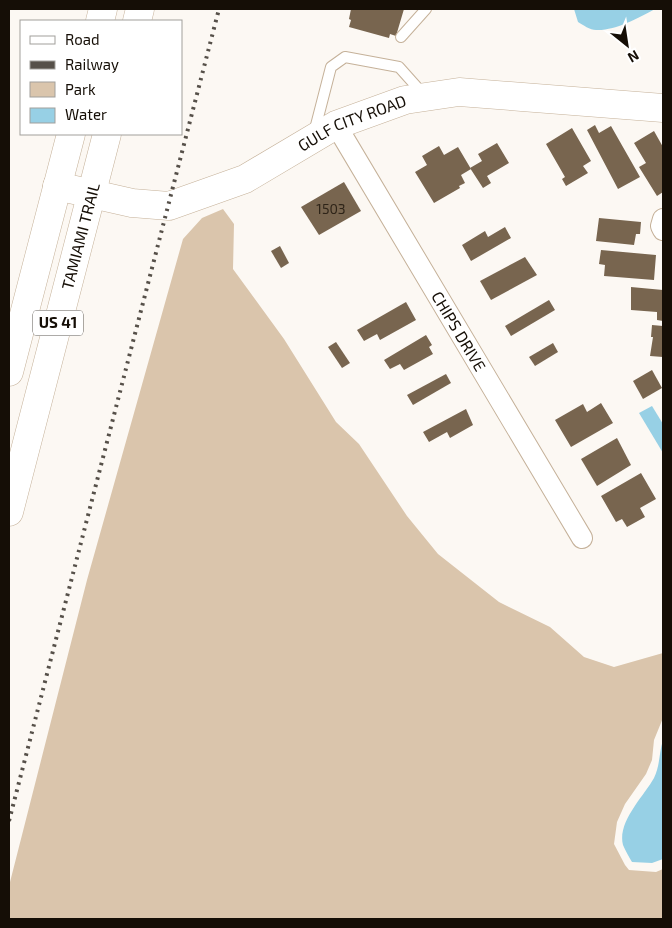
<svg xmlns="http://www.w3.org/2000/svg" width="672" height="928" font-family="'Exo 2',sans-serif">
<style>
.green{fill:#dac5ac}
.water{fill:#97d0e5}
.building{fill:#78654f}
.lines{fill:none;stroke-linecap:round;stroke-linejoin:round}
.lane-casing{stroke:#c5b199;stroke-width:12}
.street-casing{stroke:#c5b199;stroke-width:22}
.secondary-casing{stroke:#c5b199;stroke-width:29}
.primary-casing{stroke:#c5b199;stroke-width:29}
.lane{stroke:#fff;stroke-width:10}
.street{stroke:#fff;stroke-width:20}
.secondary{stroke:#fff;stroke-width:28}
.primary{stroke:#fff;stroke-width:28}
.rail{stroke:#565049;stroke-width:4;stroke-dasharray:2.5 5;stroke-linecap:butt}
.labels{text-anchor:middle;stroke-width:4;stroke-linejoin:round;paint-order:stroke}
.number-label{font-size:14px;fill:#2e2418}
.shield{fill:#fff;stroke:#5b5651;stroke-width:1}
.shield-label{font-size:15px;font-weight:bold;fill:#150e06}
.street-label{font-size:16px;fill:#150e06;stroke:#fff}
</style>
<rect width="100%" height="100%" fill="#fcf8f3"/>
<path class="green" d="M 223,209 L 234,224 L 233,269 L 284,339 L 336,422 L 359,444 L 407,516 L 438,554 L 499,602 L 550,627 L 584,657 L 614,667 L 663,653 L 663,718 L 654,740 L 652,760 L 646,774 L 625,804 L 617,822 L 614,844 L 625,865 L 629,870 L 656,872 L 663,869 L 663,919 L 9,919 L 9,886 L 87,580 L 183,239 L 202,218 Z"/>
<g class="water">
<path d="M 574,9 L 655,9 C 638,18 615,31 596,30 C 590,30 583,25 578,22 Z"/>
<path d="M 652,406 L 663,424 L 663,453 L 639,413 Z"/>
<path d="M 663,740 L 663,859 L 652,863 L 632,862 C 629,857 625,850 623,845 C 617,822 644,796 654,778 C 660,766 659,753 663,740 Z"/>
</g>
<g class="building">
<path d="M 351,9 L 404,9 L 396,36 L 390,34 L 389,38 L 349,27 L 351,20 L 349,19 Z"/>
<path d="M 595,125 L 599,133 L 611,126 L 640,177 L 618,189 L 587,130 Z"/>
<path d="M 572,128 L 591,161 L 583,166 L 588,173 L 566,186 L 562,179 L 565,177 L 546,144 Z"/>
<path d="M 654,131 L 663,147 L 663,192 L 657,196 L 639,167 L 646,163 L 634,143 Z"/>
<path d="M 497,143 L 509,163 L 487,176 L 491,183 L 483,188 L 470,168 L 482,161 L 478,154 Z"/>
<path d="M 439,146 L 444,155 L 458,147 L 471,169 L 461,175 L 465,183 L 459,186 L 460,188 L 434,203 L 415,172 L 427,165 L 422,156 Z"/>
<path d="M 344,182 L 361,211 L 319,235 L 301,207 Z"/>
<path d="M 599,218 L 641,222 L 640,234 L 636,234 L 634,245 L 596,241 Z"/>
<path d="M 505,227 L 511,238 L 471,261 L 462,245 L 485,231 L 488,237 Z"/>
<path d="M 280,246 L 289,263 L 281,268 L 271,251 Z"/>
<path d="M 601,250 L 656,255 L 654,280 L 604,276 L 605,265 L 599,264 Z"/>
<path d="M 525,257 L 537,275 L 491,300 L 480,281 Z"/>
<path d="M 631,287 L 663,290 L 663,321 L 657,320 L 657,312 L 631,310 Z"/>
<path d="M 549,300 L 555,310 L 511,336 L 505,326 Z"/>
<path d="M 406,302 L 416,320 L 380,340 L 377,334 L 364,341 L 357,330 Z"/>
<path d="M 652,325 L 663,326 L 663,357 L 650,356 L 653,337 L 651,337 Z"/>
<path d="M 426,335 L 432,345 L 429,347 L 433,354 L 404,370 L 400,364 L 390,369 L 384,360 Z"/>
<path d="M 336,342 L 350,363 L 342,368 L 328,347 Z"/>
<path d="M 553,343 L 558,352 L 535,366 L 529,357 Z"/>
<path d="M 652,370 L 662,388 L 643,399 L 633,381 Z"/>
<path d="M 446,374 L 451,383 L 413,405 L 407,395 Z"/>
<path d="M 601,403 L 613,423 L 571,447 L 555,420 L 583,404 L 587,412 Z"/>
<path d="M 466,409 L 473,425 L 450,438 L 447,432 L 429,442 L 423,432 Z"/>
<path d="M 617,438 L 631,465 L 597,486 L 581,459 Z"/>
<path d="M 641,473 L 656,499 L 640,508 L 645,517 L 627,527 L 622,519 L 616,522 L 601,496 Z"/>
</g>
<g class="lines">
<g class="lane-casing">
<g id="lane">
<path d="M 401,37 L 426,9"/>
<path d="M 314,133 L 331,67 L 345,57 L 399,67 L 424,95"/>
</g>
</g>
<g class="street-casing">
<g id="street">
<path id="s1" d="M 336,125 L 582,538"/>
<path d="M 663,219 L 661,226 L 663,230"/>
</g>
</g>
<g class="secondary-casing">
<g id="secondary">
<path id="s2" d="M 57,186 L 132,203 L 169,206 L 245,179 L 336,125 L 405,100 L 459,92 L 663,108"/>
</g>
</g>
<g class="primary-casing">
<g id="primary">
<path d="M 100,21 L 103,9"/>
<path d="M 137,21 L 140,9"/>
<path d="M 9,372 L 71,134"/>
<path id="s3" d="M 9,512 L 107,134"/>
</g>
</g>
<use href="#lane" class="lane"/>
<use href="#street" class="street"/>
<use href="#secondary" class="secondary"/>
<use href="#primary" class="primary"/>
<path class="rail" d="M 9,821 L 219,9"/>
</g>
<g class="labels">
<g class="number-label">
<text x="331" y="214">1503</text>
</g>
<rect class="shield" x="33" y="310.5" width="50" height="25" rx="4"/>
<g class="shield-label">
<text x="58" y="328">US 41</text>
</g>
<g class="street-label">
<text dy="6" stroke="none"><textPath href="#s2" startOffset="316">GULF CITY ROAD</textPath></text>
<text dy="6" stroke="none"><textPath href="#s3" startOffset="285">TAMIAMI TRAIL</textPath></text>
<text dy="6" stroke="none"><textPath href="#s1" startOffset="240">CHIPS DRIVE</textPath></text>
</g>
</g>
<rect width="672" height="928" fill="none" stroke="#150e06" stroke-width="20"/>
<rect x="20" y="20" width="162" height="115" fill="#ffffff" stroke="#a19f9b"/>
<rect x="30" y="36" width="25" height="8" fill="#ffffff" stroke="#a19f9b"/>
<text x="65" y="45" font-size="15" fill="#150e06">Road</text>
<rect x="30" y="61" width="25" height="8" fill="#565049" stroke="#a19f9b"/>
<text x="65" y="70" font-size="15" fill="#150e06">Railway</text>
<rect x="30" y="82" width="25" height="15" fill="#dac5ac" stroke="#a19f9b"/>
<text x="65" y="95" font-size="15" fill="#150e06">Park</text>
<rect x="30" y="108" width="25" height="15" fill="#97d0e5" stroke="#a19f9b"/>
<text x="65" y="120" font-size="15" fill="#150e06">Water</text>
<g transform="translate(627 45) rotate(150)" stroke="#ffffff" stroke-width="4" paint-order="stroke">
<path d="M0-4L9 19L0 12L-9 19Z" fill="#150e06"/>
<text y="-8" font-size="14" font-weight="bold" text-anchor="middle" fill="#150e06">N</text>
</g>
</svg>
